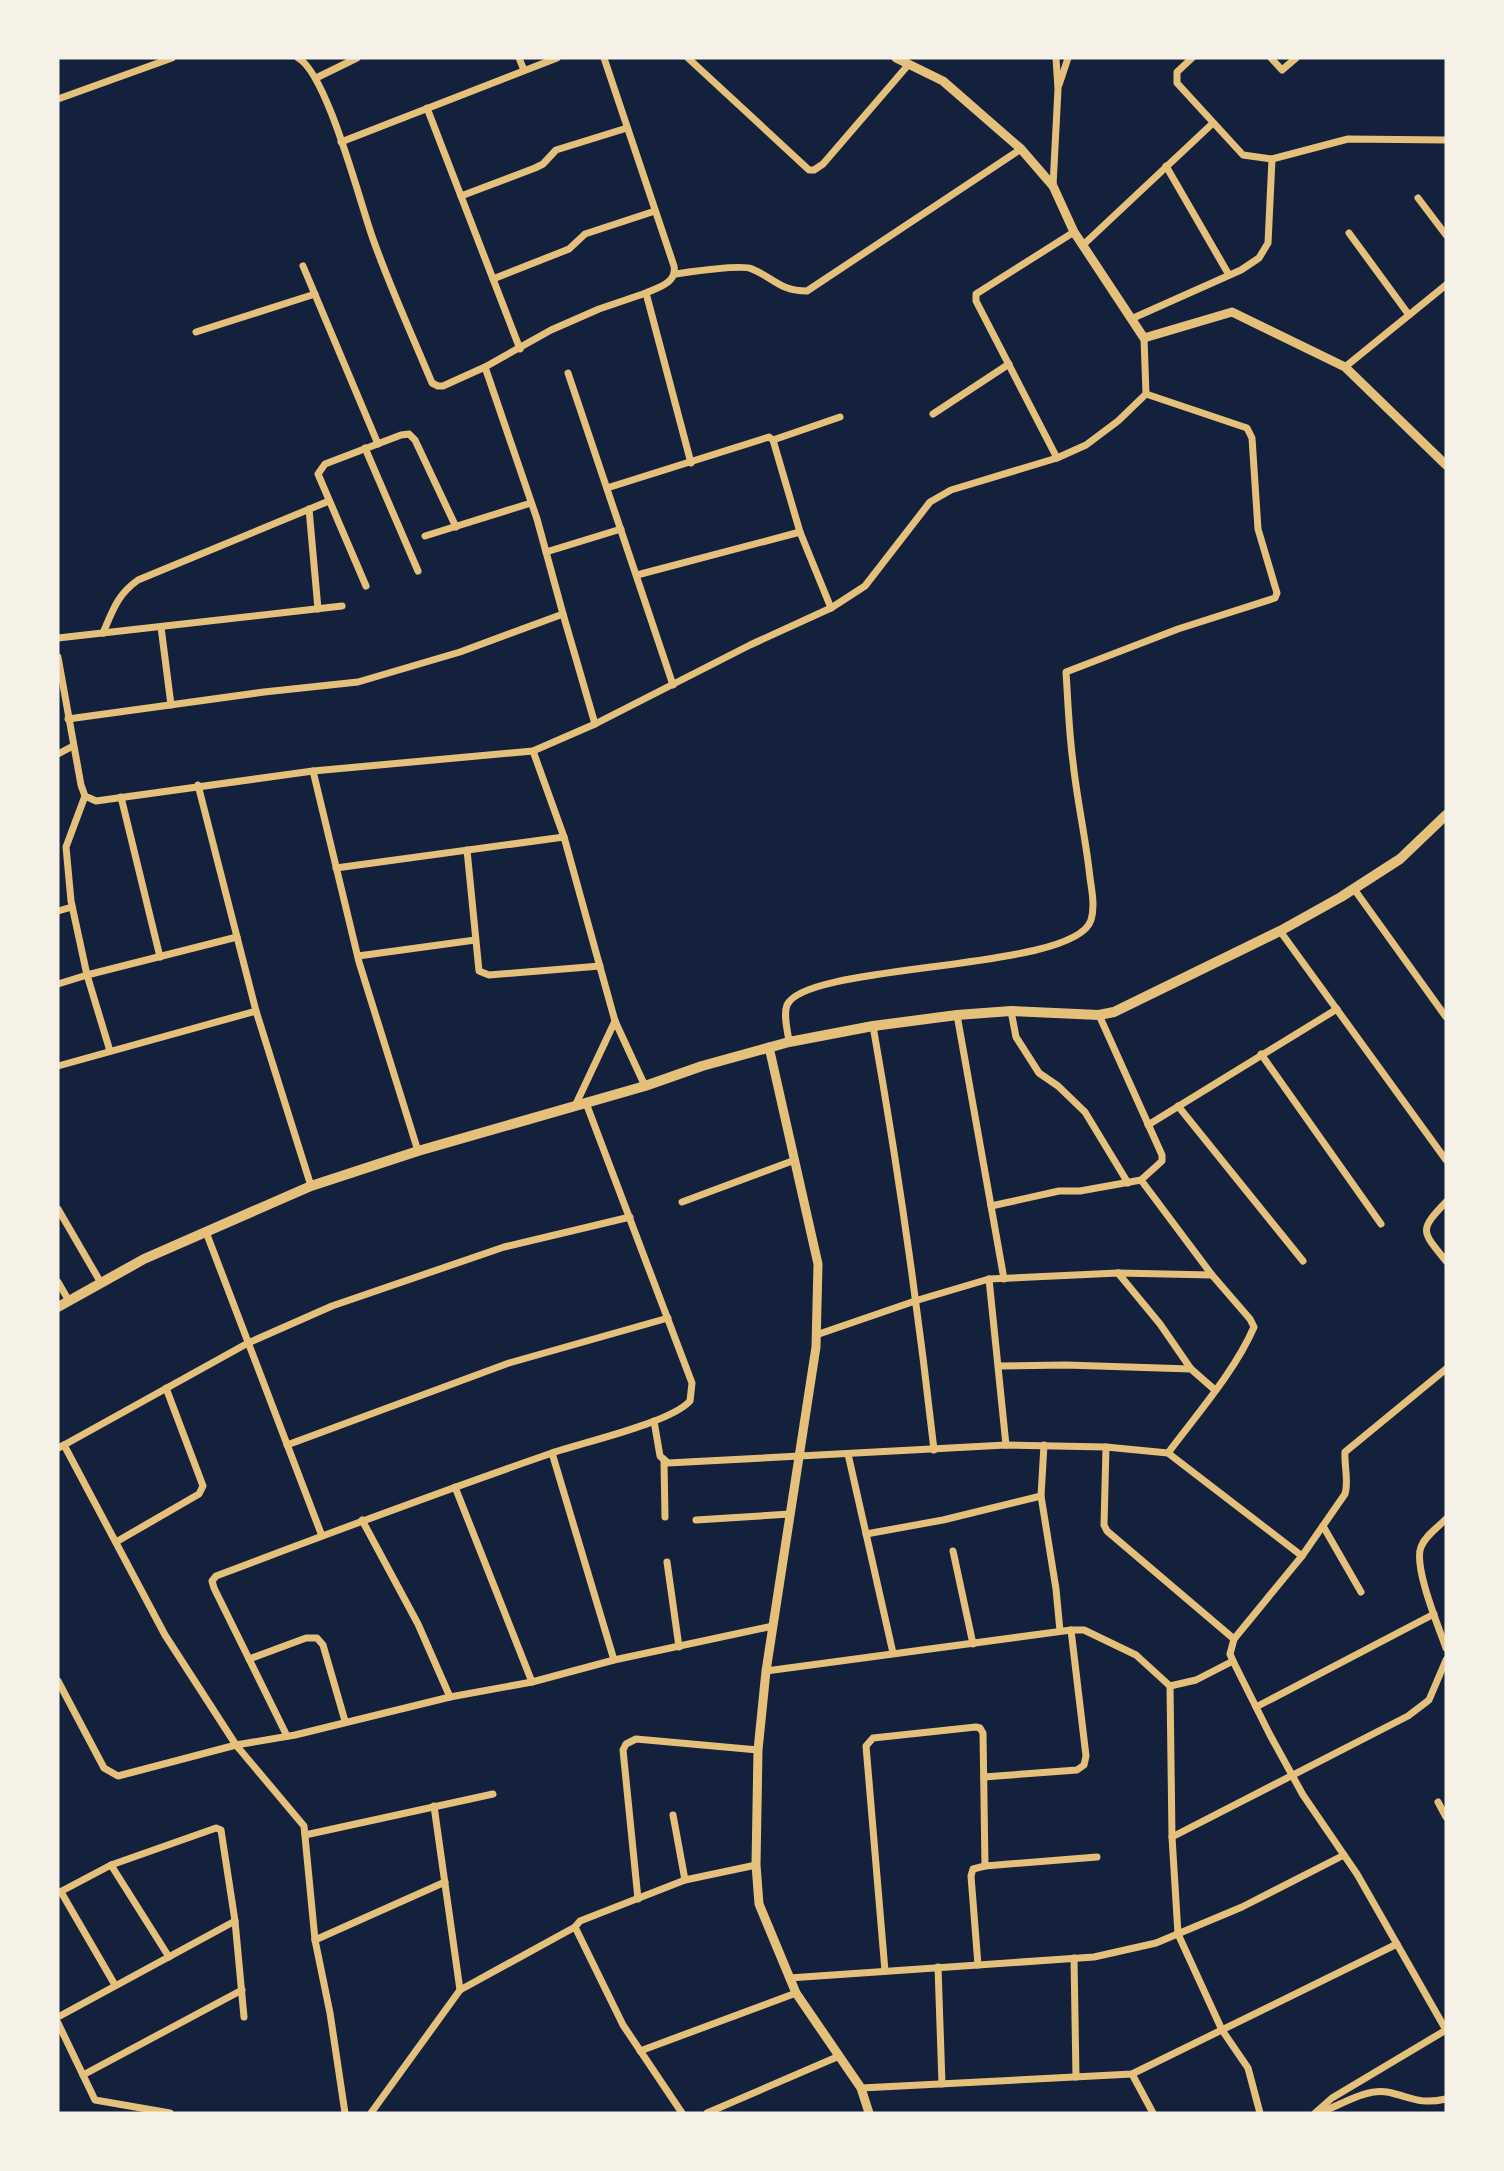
<svg xmlns="http://www.w3.org/2000/svg" width="1504" height="2171" font-family="Overpass,sans-serif">
<style>
.lines{fill:none;stroke-linecap:round;stroke-linejoin:round}
.minor{stroke:#e5c07b;stroke-width:7}
.tertiary{stroke:#e5c07b;stroke-width:9}
.secondary{stroke:#e5c07b;stroke-width:10}
</style>
<rect width="100%" height="100%" fill="#14213d"/>
<g class="lines">
<g class="minor">
<path d="M 519,58 L 524,70"/>
<path d="M 604,58 L 674,266 C 677,283 659,287 646,293 L 691,463"/>
<path d="M 688,58 L 809,170 L 814,170 L 823,164 L 909,64"/>
<path d="M 1192,58 L 1177,72 L 1177,83 L 1243,155 L 1272,159 L 1348,139 L 1446,140"/>
<path d="M 1271,58 L 1282,70 L 1296,58"/>
<path d="M 316,78 L 357,58"/>
<path d="M 1059,85 L 1068,58"/>
<path d="M 58,99 L 172,58"/>
<path d="M 427,108 L 520,349"/>
<path d="M 341,142 L 557,58"/>
<path d="M 1166,166 L 1229,275"/>
<path d="M 1053,186 L 1058,89 L 1056,58"/>
<path d="M 461,196 L 535,168 L 543,164 L 556,150 L 627,128"/>
<path d="M 1418,198 L 1446,235"/>
<path d="M 1349,233 L 1409,315"/>
<path d="M 1083,245 L 1213,123"/>
<path d="M 303,266 L 378,444"/>
<path d="M 675,274 C 690,272 742,264 752,269 C 774,278 780,291 807,291 L 1021,149"/>
<path d="M 493,279 L 569,249 L 585,234 L 655,211"/>
<path d="M 1131,319 L 1241,270 L 1259,258 L 1268,243 L 1272,159"/>
<path d="M 196,332 L 315,294"/>
<path d="M 485,367 L 551,330 L 599,309 L 646,293"/>
<path d="M 1345,367 L 1446,285"/>
<path d="M 568,373 L 673,685"/>
<path d="M 933,414 L 1009,364"/>
<path d="M 773,440 L 840,417"/>
<path d="M 365,448 L 418,571"/>
<path d="M 1057,458 L 976,301 L 976,294 L 1074,232"/>
<path d="M 607,488 L 769,437 L 773,440 L 800,532 L 637,575"/>
<path d="M 309,509 L 318,609"/>
<path d="M 800,532 L 831,608"/>
<path d="M 425,536 L 531,503"/>
<path d="M 546,552 L 621,529"/>
<path d="M 366,586 L 318,474 L 325,464 L 401,435 L 409,434 L 415,440 L 456,527"/>
<path d="M 563,614 L 595,724"/>
<path d="M 161,627 L 171,705"/>
<path d="M 103,633 C 113,610 117,595 138,580 L 329,501"/>
<path d="M 58,638 L 342,606"/>
<path d="M 58,657 L 81,785 L 85,796 L 96,801 L 313,771 L 533,751 L 595,724 L 750,645 L 831,608 L 865,586 L 930,502 L 951,490 L 1057,458 L 1086,445 L 1118,421 L 1146,394 L 1144,338"/>
<path d="M 68,719 L 264,692 L 358,682 L 460,652 L 563,614 L 537,519 L 485,367 L 443,386 L 438,386 L 432,383 C 412,335 390,287 373,239 C 360,203 327,73 298,58"/>
<path d="M 533,751 L 564,837 L 615,1021 L 645,1086"/>
<path d="M 58,754 L 73,746"/>
<path d="M 313,771 L 359,962 L 418,1151"/>
<path d="M 198,785 L 256,1011 L 311,1186"/>
<path d="M 121,797 L 160,957"/>
<path d="M 467,850 L 479,971 L 489,975 L 600,966"/>
<path d="M 336,868 L 564,837"/>
<path d="M 1354,889 L 1446,1017"/>
<path d="M 58,911 L 72,907"/>
<path d="M 1280,931 L 1446,1160"/>
<path d="M 358,956 L 475,940"/>
<path d="M 58,984 L 87,975 L 71,901 L 66,847 L 85,796"/>
<path d="M 1011,1011 L 1016,1037 L 1039,1073 L 1058,1086 L 1085,1112 L 1128,1183"/>
<path d="M 957,1015 L 1004,1279"/>
<path d="M 1099,1015 L 1162,1155 L 1162,1161 L 1141,1180 L 1212,1275"/>
<path d="M 873,1026 C 898,1167 918,1308 934,1450"/>
<path d="M 789,1042 C 788,1032 783,1015 787,1005 C 806,962 1075,972 1091,920 C 1095,907 1092,891 1090,878 C 1086,839 1077,801 1073,762 C 1069,733 1068,702 1066,672 L 1178,629 L 1275,598 L 1277,593 L 1258,529 L 1252,438 L 1247,428 L 1146,394"/>
<path d="M 110,1051 L 87,975 L 237,937"/>
<path d="M 1261,1054 L 1381,1224"/>
<path d="M 58,1066 L 256,1011"/>
<path d="M 575,1106 L 615,1021"/>
<path d="M 1178,1106 L 1303,1261"/>
<path d="M 1148,1125 L 1337,1009"/>
<path d="M 682,1202 L 795,1160"/>
<path d="M 1446,1202 C 1418,1231 1422,1231 1446,1261"/>
<path d="M 991,1206 L 1059,1191 L 1080,1191 L 1141,1180"/>
<path d="M 58,1209 L 101,1283"/>
<path d="M 206,1232 L 322,1536"/>
<path d="M 1118,1273 L 1160,1324 L 1191,1369"/>
<path d="M 989,1279 L 1006,1445"/>
<path d="M 58,1282 L 69,1301"/>
<path d="M 816,1335 L 918,1300 L 989,1279 L 1118,1273 L 1212,1275 L 1250,1319 L 1254,1327 C 1235,1371 1197,1414 1168,1453"/>
<path d="M 1000,1366 L 1066,1365 L 1191,1369 L 1215,1390"/>
<path d="M 654,1421 L 660,1456 L 668,1463 L 1006,1445 L 1106,1447 L 1168,1453 L 1302,1556"/>
<path d="M 64,1445 L 248,1343 L 332,1306 L 504,1247 L 630,1217"/>
<path d="M 287,1445 L 509,1363 L 668,1318"/>
<path d="M 1044,1445 L 1041,1496 L 1056,1589 L 1060,1631"/>
<path d="M 1106,1447 L 1104,1525 L 1107,1531 L 1234,1639"/>
<path d="M 58,1448 L 64,1445 L 165,1635 L 236,1745 L 304,1826 L 315,1940 L 330,2013 L 345,2113"/>
<path d="M 552,1453 L 614,1660"/>
<path d="M 848,1454 L 893,1653"/>
<path d="M 664,1461 L 665,1517"/>
<path d="M 455,1487 L 532,1682"/>
<path d="M 1446,1519 C 1437,1528 1425,1536 1421,1547 C 1413,1566 1439,1628 1446,1648"/>
<path d="M 362,1520 L 418,1624 L 450,1697"/>
<path d="M 696,1520 L 790,1514"/>
<path d="M 1323,1526 L 1361,1592"/>
<path d="M 866,1534 L 943,1520 L 1041,1496"/>
<path d="M 116,1542 L 199,1494 L 203,1486 L 166,1388"/>
<path d="M 953,1551 L 973,1644"/>
<path d="M 667,1562 L 679,1647"/>
<path d="M 249,1659 L 306,1638 L 317,1638 L 323,1645 L 345,1721"/>
<path d="M 1233,1661 L 1230,1654 L 1234,1639 L 1302,1556 L 1345,1494 C 1349,1481 1344,1466 1345,1452 L 1446,1369"/>
<path d="M 766,1671 L 1071,1630 L 1084,1630 L 1136,1655 L 1170,1686 L 1196,1680 L 1233,1661 L 1270,1735 L 1303,1795 L 1357,1874 L 1446,2030"/>
<path d="M 58,1681 L 104,1768 L 118,1776 L 236,1745 L 295,1735 L 450,1697 L 532,1682 L 614,1660 L 773,1626"/>
<path d="M 1170,1686 L 1172,1837 L 1178,1934 L 1222,2030 L 1248,2068 L 1260,2113"/>
<path d="M 1256,1707 L 1434,1614"/>
<path d="M 287,1736 L 214,1588 L 212,1581 L 216,1576 C 327,1534 439,1492 552,1453 C 584,1442 670,1423 690,1401 L 692,1383 L 586,1103"/>
<path d="M 984,1777 L 1077,1770 L 1084,1765 L 1086,1756 L 1071,1630"/>
<path d="M 1438,1802 L 1446,1817"/>
<path d="M 673,1815 L 685,1880"/>
<path d="M 305,1835 L 493,1794"/>
<path d="M 1172,1837 L 1408,1716 L 1429,1700 L 1446,1660"/>
<path d="M 111,1865 L 169,1957"/>
<path d="M 985,1866 L 1097,1857"/>
<path d="M 61,1892 L 115,1985"/>
<path d="M 58,1893 L 111,1865 L 216,1828 L 221,1830 L 235,1921 L 244,2017"/>
<path d="M 638,1899 L 623,1750 L 626,1744 L 636,1739 L 758,1750"/>
<path d="M 575,1927 L 580,1921 L 685,1880 L 756,1865"/>
<path d="M 315,1940 L 445,1882"/>
<path d="M 1074,1958 L 1076,2077"/>
<path d="M 938,1967 L 942,2084"/>
<path d="M 885,1971 L 866,1746 L 873,1738 L 976,1727 L 980,1728 L 983,1733 L 985,1866 L 973,1869 L 971,1876 L 978,1965"/>
<path d="M 789,1978 L 1094,1957 L 1156,1943 L 1242,1907 L 1344,1855"/>
<path d="M 460,1990 L 575,1927 L 623,2025 L 682,2113"/>
<path d="M 58,2017 L 235,1921"/>
<path d="M 58,2023 L 95,2100 L 170,2113"/>
<path d="M 640,2051 L 796,1993"/>
<path d="M 1132,2074 L 1153,2113"/>
<path d="M 83,2075 L 242,1990"/>
<path d="M 861,2088 L 1132,2074 L 1397,1944"/>
<path d="M 371,2113 L 460,1990 L 434,1806"/>
<path d="M 707,2113 L 837,2057"/>
<path d="M 1315,2113 L 1332,2098 L 1446,2030"/>
<path d="M 1319,2113 C 1339,2106 1366,2088 1387,2092 C 1412,2097 1419,2105 1446,2099"/>
</g>
<g class="tertiary">
<path d="M 896,58 L 943,81 L 1021,149 L 1053,186 L 1074,232 L 1144,338 L 1232,312 L 1345,367 L 1446,465"/>
<path d="M 769,1047 L 818,1264 L 816,1347 L 766,1671 L 758,1750 L 756,1865 L 759,1904 L 796,1993 L 861,2088 L 869,2113"/>
</g>
<path class="secondary" d="M 58,1307 L 144,1259 L 311,1186 L 418,1151 L 645,1086 L 702,1066 L 789,1042 L 873,1026 L 957,1015 L 1011,1011 L 1099,1015 L 1114,1012 L 1280,931 L 1341,897 L 1400,859 L 1446,815"/>
</g>
<rect width="1504" height="2171" fill="none" stroke="#f6f1e7" stroke-width="119"/>
</svg>
